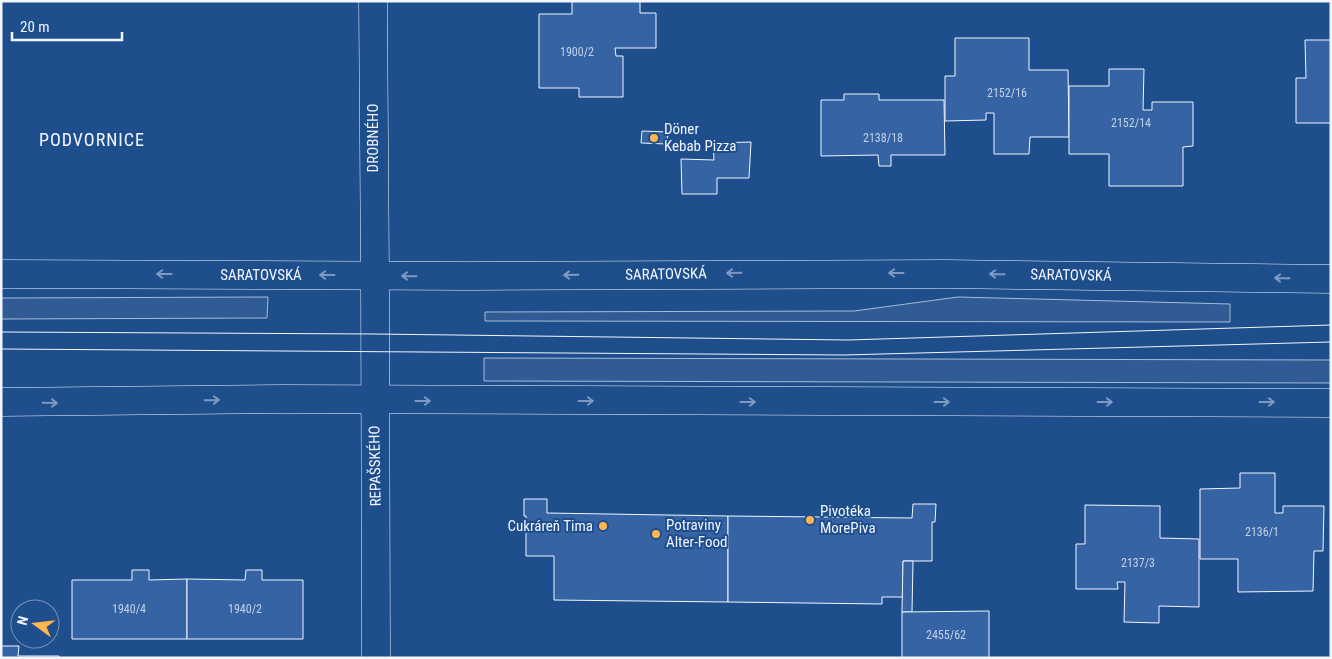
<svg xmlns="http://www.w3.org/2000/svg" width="1332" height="659" font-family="'Roboto Condensed',sans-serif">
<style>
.green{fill:#305b95;stroke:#a8bbd7}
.building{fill:#3563a3;stroke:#f2f6ff}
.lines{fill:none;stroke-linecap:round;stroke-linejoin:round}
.street-casing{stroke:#f2f6ff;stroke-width:29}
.secondary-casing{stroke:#f2f6ff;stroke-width:29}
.street{stroke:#1f4e8c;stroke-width:28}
.secondary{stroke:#1f4e8c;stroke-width:28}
.tram{stroke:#f2f6ff;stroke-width:1}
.oneway{stroke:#7e9ac0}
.poi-dot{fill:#ffb74d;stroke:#1f4e8c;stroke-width:2}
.labels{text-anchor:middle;stroke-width:4;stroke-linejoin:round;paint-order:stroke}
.number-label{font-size:12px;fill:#c3d1e8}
.poi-label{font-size:15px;fill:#f2f6ff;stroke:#1f4e8c;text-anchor:start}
.street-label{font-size:15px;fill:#f2f6ff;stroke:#1f4e8c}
.quarter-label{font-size:18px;letter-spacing:1px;fill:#f2f6ff;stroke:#1f4e8c}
</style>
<rect width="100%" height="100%" fill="#1f4e8c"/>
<g class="green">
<path d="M 268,297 L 267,318 L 1,319 L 1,298 Z"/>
<path d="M 958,297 L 1230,304 L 1230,322 L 485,321 L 485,312 L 854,311 Z"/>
<path d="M 484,358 L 1331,360 L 1331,383 L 484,381 Z"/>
</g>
<g class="building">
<path d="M 572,1 L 640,1 L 640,13 L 656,13 L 656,48 L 615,48 L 616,56 L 623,56 L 623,97 L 579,97 L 579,88 L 539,88 L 539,14 L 572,14 Z"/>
<path d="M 955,38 L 1029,38 L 1029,70 L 1068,70 L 1069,137 L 1030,137 L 1029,154 L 994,154 L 994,113 L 986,113 L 986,120 L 945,121 L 945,76 L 955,76 Z"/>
<path d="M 1305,40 L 1331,40 L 1331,123 L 1296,123 L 1296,78 L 1306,78 Z"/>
<path d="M 1109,69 L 1144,69 L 1143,110 L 1152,110 L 1152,102 L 1193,102 L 1193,146 L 1183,147 L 1183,186 L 1109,186 L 1109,154 L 1069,154 L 1069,86 L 1109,86 Z"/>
<path d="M 844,94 L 879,94 L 879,100 L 944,100 L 945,155 L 891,155 L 891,166 L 879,166 L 878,155 L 821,156 L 821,100 L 844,100 Z"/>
<path d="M 642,131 L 668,132 L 667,144 L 641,143 Z"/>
<path d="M 751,142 L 749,178 L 717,178 L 717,194 L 682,194 L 681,159 L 714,160 L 713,143 Z"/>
<path d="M 1240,473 L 1275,473 L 1275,513 L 1283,513 L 1283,506 L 1324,506 L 1323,551 L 1314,551 L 1313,591 L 1238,592 L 1238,559 L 1200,559 L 1200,489 L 1240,488 Z"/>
<path d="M 524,499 L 547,499 L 547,513 L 728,516 L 728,602 L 554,600 L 554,556 L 526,556 L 526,516 L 524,516 Z"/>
<path d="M 913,504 L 936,504 L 935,522 L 932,522 L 932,561 L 903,561 L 903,597 L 882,597 L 882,604 L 728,602 L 728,516 L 912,518 Z"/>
<path d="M 1085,505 L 1160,506 L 1160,538 L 1199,539 L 1199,607 L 1159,606 L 1159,623 L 1124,622 L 1125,582 L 1117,582 L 1118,589 L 1076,589 L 1076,544 L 1085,544 Z"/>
<path d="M 903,561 L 913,561 L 912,612 L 902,612 Z"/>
<path d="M 132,570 L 149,570 L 149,580 L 187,579 L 187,639 L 72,639 L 72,580 L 132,580 Z"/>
<path d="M 246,570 L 262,570 L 262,580 L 303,580 L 303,639 L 187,639 L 187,579 L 245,580 Z"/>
<path d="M 989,611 L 989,658 L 902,658 L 902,612 Z"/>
<path d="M 1,646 L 19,646 L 18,656 L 59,656 L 59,658 L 1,658 Z"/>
</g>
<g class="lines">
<g class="street-casing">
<path id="street" d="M 373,1 L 375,275"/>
</g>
<g class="secondary-casing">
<g id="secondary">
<path d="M 1,274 L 470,276 L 945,274 L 1331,279"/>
<path d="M 375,275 L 376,658"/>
<path d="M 1,402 L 282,399 L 1331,403"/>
</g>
</g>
<use href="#street" class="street"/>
<use href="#secondary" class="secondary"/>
<g class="tram">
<path d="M 1,332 L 375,334 L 848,340 L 1331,325"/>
<path d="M 1,349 L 844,355 L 1331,342"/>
</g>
</g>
<defs><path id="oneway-shaft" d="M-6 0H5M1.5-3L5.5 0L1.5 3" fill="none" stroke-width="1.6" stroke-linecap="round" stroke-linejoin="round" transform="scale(1.25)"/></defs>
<g class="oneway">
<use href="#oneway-shaft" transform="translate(734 273) rotate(179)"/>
<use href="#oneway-shaft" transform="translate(896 273) rotate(-180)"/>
<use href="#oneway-shaft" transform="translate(164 274) rotate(-180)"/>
<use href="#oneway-shaft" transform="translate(997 274) rotate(-179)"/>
<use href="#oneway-shaft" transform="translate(327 275) rotate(-180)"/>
<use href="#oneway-shaft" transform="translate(571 275) rotate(179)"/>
<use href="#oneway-shaft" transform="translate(409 276) rotate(-179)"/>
<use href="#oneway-shaft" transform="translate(1282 278) rotate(-179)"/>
<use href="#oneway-shaft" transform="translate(212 400) rotate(-1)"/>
<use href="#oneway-shaft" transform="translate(423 401)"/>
<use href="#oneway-shaft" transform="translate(586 401)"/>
<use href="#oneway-shaft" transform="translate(748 402)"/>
<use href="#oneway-shaft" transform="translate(942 402)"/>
<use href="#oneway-shaft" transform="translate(1105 402)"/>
<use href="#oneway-shaft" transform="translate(1267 402)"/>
<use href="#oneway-shaft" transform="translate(50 403) rotate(1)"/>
</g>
<g class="poi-dot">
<circle cx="654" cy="138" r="5"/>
<circle cx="810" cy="520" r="5"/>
<circle cx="603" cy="526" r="5"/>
<circle cx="656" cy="534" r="5"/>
</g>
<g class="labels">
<g class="number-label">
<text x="577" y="56">1900/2</text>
<text x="1007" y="97">2152/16</text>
<text x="1131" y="127">2152/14</text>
<text x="883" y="142">2138/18</text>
<text x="1262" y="536">2136/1</text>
<text x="1138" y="567">2137/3</text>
<text x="129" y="613">1940/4</text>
<text x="245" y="613">1940/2</text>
<text x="946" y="639">2455/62</text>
</g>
<g class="poi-label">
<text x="664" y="134">Döner<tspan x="664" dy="17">Kebab Pizza</tspan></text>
<text x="820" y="516">Pivotéka<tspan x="820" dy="17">MorePiva</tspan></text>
<text x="666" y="530">Potraviny<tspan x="666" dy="17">Alter-Food</tspan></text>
<text x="593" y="531" text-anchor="end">Cukráreň Tima</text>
</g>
<g class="street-label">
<text transform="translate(373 138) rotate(-90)" y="5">DROBNÉHO</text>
<text transform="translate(666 274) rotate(-1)" y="5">SARATOVSKÁ</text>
<text x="261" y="280">SARATOVSKÁ</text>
<text transform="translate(1071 275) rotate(1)" y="5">SARATOVSKÁ</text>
<text transform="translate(375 466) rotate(-91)" y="5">REPAŠSKÉHO</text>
</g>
<g class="quarter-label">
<text x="92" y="146">PODVORNICE</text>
</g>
</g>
<rect width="1332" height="659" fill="none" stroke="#f2f6ff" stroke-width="5"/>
<g transform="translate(35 624) rotate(285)"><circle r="24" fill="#1f4e8c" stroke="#7391ba"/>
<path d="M0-4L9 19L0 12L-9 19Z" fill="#ffb74d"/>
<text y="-8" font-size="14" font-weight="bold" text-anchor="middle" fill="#f2f6ff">N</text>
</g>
<path d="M12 32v8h110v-8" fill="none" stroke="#f2f6ff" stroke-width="2.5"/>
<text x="20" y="32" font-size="15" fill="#f2f6ff" stroke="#1f4e8c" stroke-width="4" paint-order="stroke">20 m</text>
</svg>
